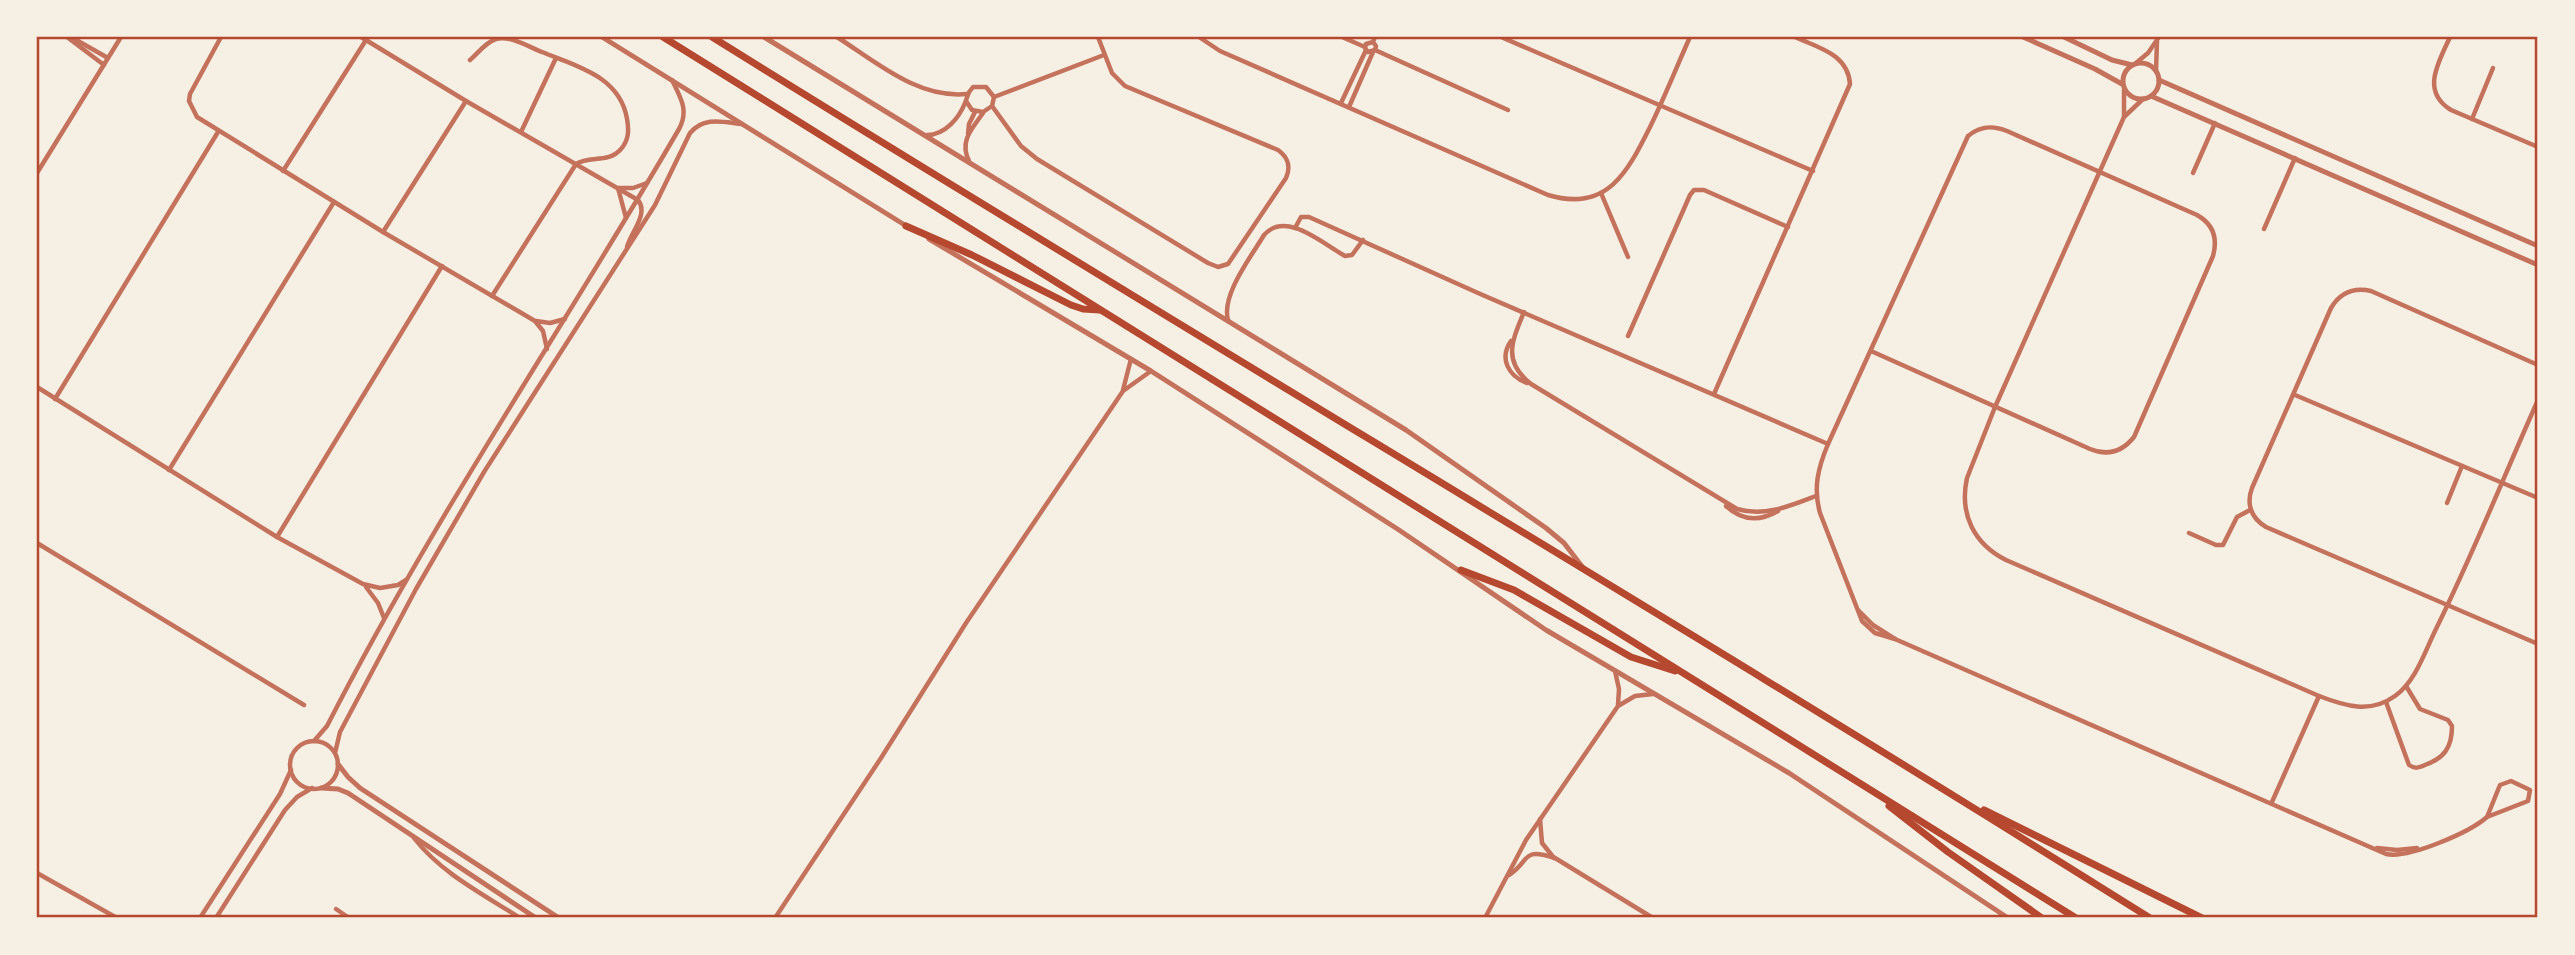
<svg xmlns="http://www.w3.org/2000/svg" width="2575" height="955" font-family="Quicksand,sans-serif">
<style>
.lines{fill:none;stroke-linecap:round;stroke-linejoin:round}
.minor{stroke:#c5725c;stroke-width:4.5}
.tertiary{stroke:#c5725c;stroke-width:5}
.trunk{stroke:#b5482f;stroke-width:7}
.neatline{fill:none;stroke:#b5482f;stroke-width:2.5}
</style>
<rect width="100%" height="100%" fill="#f6efe4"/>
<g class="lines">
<g class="minor">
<path d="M 67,37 L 104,65"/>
<path d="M 71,37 L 108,58"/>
<path d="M 221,37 L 190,94 L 189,101 L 197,117 L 383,232 L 535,321 L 543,331 L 547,349"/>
<path d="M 361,37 L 466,101 L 638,200 C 649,214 631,232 627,247"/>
<path d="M 837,37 C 876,62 918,99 967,94"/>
<path d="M 1199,37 L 1220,51 L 1548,195 C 1608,213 1628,171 1651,125 C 1665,96 1677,66 1690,37"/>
<path d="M 1342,37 L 1365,47"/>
<path d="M 1501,37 L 1813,171"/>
<path d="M 2450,37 C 2439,62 2420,91 2451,110 L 2538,147"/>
<path d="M 1373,42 L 1376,46 L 1375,50 L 1368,52 L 1365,48 L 1366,44 L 1373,42 L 1375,37"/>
<path d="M 1375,50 L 1508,110"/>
<path d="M 470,60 C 478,53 486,42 496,39 C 510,35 529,47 542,52 C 576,66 620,76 627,119 C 629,130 629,140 621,149 C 608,164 590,155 576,164 L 492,296"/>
<path d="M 2136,63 L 2148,53 L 2159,37"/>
<path d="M 2156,71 L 2157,41"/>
<path d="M 2124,89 L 2124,116"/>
<path d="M 994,97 L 1104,55"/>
<path d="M 2143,99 L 2124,117 L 1995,407 L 1967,478 C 1959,514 1974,544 2006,560 L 2319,696 C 2345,706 2370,714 2395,696 C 2416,681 2425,651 2436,629 C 2473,554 2504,476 2538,400"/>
<path d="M 1341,103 L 1366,50"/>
<path d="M 992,106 L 1021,146 L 1037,159 L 1208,263 L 1218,267 L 1228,264 L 1286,178 C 1291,167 1288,157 1278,150 L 1125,86 L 1112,73 L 1098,37"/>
<path d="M 1349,107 L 1373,52"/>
<path d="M 2472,119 L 2493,68"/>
<path d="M 521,132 L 556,58"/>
<path d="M 968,134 L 969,124 L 975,112"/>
<path d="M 927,135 C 945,135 959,118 965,103 C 968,96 967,93 973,87 L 986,87 L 994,97 L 992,106 L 983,112 L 972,110 L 966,101"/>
<path d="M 969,161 C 959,141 972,129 983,113"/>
<path d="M 283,171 L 366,40"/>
<path d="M 37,173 L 121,37"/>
<path d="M 2193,173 L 2215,123"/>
<path d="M 1601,193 L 1628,257"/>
<path d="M 626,218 L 618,188 L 633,188 L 647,183"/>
<path d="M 1295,228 L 1301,217 L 1309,217 L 1478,293 L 1828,444"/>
<path d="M 2264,229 L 2295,158"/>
<path d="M 383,232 L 466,101"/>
<path d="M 1524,312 C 1512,341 1502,361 1531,384 L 1737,509 C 1765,517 1790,506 1816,496"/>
<path d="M 1228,320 C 1221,295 1251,257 1264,235 C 1286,210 1323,244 1345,256 L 1352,255 L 1363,240"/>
<path d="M 536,321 L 550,323 L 565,319"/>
<path d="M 1628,336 L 1690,195 L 1694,190 L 1704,190 L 1788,227"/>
<path d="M 1511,341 C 1499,358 1508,376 1527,383"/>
<path d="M 1871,351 L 2090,449 C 2107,456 2122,452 2134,437 L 2213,256 C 2218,238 2213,224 2197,215 L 2007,131 C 1992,125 1980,126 1968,136 L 1828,444 C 1818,468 1813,488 1820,513 L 1862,621 L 1875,633 L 1895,639"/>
<path d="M 2538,365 L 2371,291 C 2353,287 2340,293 2331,308 L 2252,488 C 2246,504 2251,518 2266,527 L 2538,644"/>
<path d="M 37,387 L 277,537 L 363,584 L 380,588 L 398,585 L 406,580"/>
<path d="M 1123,390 L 1131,359"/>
<path d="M 1714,394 L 1850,84 C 1848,54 1819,48 1795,37"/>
<path d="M 2295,395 L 2538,498"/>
<path d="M 55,399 L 218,132"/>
<path d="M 169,470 L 334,202"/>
<path d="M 2447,503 L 2462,466"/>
<path d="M 1726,506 C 1742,521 1759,522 1778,511"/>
<path d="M 2189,533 L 2216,545 L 2223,545 L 2237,517 L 2250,510"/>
<path d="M 277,537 L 442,266"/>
<path d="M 37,543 L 304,705"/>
<path d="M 366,587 L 378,603 L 384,618"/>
<path d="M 1859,611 L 1873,625 L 1895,639 L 2386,854 C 2409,859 2470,832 2487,817"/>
<path d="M 1615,671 L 1619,689 L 1618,705"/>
<path d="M 2386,702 L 2409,765 C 2415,769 2418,768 2425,765 C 2444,758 2452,748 2452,726 L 2448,720 L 2420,709 L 2406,686"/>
<path d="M 314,741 L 327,726 C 432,520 563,329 679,129 C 689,111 681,98 672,80"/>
<circle cx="314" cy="765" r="24"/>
<path d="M 335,753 L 340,732 L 416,589 L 484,472 L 655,205 L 690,133 C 704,116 723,122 742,124"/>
<path d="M 2511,781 L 2530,790 L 2528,801 L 2487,817 L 2500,785 Z"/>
<path d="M 2272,802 L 2319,696"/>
<path d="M 1540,819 L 1542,843 L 1554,858"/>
<path d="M 414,838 C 441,873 483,894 520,918"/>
<path d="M 2377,848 L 2397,850 L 2417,848"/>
<path d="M 37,873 L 117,918"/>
<path d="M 1509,875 C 1531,861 1520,847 1555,858 L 1653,918"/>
<path d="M 336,909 L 349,918"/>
<path d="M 200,918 L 280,794 L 291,770"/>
<path d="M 216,918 L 285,810 L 297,797 L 312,788"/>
<path d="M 775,918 L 881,758 L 966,623 L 1123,391 L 1151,371"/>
<path d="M 1485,918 L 1526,840 L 1618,706 L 1635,696 L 1653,694"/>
</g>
<g class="tertiary">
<path d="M 602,37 L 908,227"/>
<path d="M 764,37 L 1406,430 L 1546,528 L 1564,543 L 1584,569"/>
<path d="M 2023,37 L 2095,69 L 2122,84"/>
<path d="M 2064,37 L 2112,60 L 2132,65"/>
<circle cx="2141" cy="81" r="18"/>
<path d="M 2159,80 L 2538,246"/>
<path d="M 2151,96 L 2538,265"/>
<path d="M 929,239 L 1151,371 L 1399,530 L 1546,630 L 1789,773 L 2008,918"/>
<path d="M 338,764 L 348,777 L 360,788 L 559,918"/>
<path d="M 321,788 L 338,789 L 348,793 L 536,918"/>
</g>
<g class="trunk">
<path d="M 663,37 L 2076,918"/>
<path d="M 712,37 C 1189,334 1674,619 2150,918"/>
<path d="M 906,226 L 972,255 L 1071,305 L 1083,309 L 1100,310"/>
<path d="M 1461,570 L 1514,590 L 1631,657 L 1675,671"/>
<path d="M 1889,806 L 1948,852 L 2042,918"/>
<path d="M 1984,810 L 2202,918"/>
</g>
</g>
<rect width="2575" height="955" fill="none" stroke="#f6efe4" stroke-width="77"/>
<rect x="38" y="38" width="2498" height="878" class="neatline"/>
</svg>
